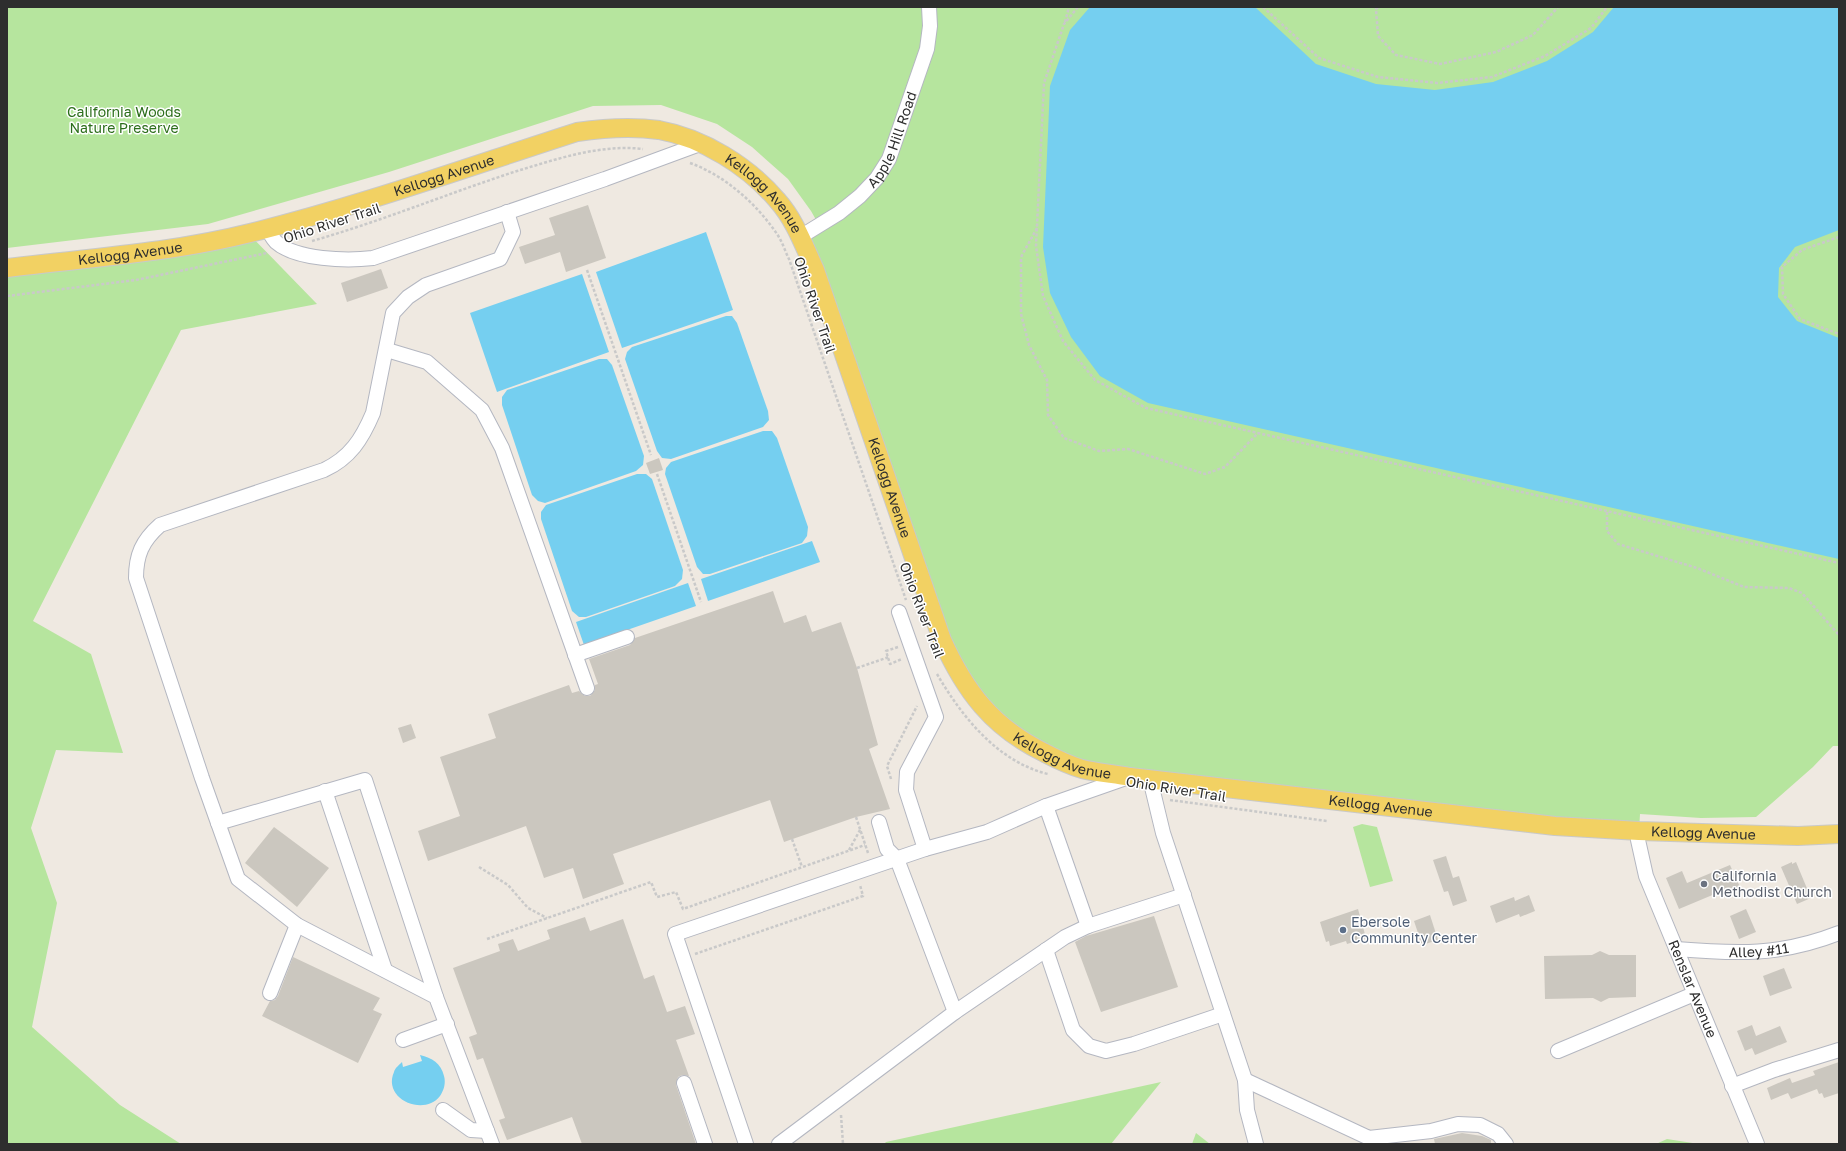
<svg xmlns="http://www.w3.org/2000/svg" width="1846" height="1151" font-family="'Golos Text',sans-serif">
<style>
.green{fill:#b6e59e}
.water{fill:#75cff0}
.building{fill:#cbc7bf}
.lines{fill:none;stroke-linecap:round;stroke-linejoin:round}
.minor-casing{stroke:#b4b7c1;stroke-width:16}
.major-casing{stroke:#c9c9c9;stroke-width:20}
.path{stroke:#c9c9c9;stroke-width:2.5;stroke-dasharray:3 2;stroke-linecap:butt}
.minor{stroke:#fff;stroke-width:14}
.major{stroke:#f2d163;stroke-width:18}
.worship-dot{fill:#6b7280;stroke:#fff;stroke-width:1.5}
.service-dot{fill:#5c6f8a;stroke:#fff;stroke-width:1.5}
.labels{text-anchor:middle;stroke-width:3;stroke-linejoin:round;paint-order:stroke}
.park-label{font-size:14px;fill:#2c6e1b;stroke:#fff}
.street-label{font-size:14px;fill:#2e2e2e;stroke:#fff}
.worship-label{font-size:14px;fill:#5b616d;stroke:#fff;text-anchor:start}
.service-label{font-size:14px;fill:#4e5e75;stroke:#fff;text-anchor:start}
</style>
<rect width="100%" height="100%" fill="#efe9e1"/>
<g class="green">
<path d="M 7,7 L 1839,7 L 1839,746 L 1833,746 L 1813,767 L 1756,817 L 1701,818 L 1640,814 L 1639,831 L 1062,762 L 968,689 L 800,237 L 819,225 L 811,211 L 788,179 L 752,147 L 717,124 L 661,105 L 593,106 L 389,172 L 208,224 L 7,248 Z"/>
<path d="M 249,234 L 317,304 L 181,330 L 33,621 L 91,654 L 123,753 L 56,750 L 31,828 L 57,903 L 32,1027 L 120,1105 L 181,1144 L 7,1144 L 7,268 Z"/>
<path d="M 1362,824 L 1377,827 L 1393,881 L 1370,887 L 1353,827 Z"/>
<path d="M 1161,1082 L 1111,1144 L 884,1144 L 886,1142 Z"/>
<path d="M 1196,1133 L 1210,1144 L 1192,1144 Z"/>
<path d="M 1667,1139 L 1699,1144 L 1656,1144 Z"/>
</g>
<g class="water">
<path d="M 1090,7 L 1255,7 L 1316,64 L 1376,84 L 1435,90 L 1493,82 L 1547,61 L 1593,32 L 1614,7 L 1839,7 L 1839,230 L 1795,247 L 1779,268 L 1778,297 L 1797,321 L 1839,338 L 1839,559 L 1148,403 L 1100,376 L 1071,337 L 1050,293 L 1043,247 L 1050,86 L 1070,30 Z"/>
<path d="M 706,232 L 733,310 L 622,348 L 596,272 Z"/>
<path d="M 582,274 L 609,352 L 497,392 L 470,313 Z"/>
<path d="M 726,316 L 732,316 L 737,323 L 768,411 L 769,420 L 763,427 L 671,459 L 662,458 L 657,451 L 625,359 L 627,352 L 632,347 Z"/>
<path d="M 599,359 L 607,359 L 612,365 L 644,456 L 643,465 L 636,471 L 545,503 L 538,501 L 532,495 L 502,405 L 502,397 L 507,390 Z"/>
<path d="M 763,431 L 772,431 L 777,438 L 808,527 L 807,536 L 802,543 L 710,574 L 703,574 L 697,567 L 665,474 L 666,468 L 671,462 Z"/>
<path d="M 637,474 L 646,474 L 652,479 L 683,570 L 682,579 L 675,586 L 586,617 L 579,617 L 572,611 L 541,519 L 541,512 L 546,505 Z"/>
<path d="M 812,541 L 820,562 L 708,601 L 701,579 Z"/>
<path d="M 688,583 L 696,606 L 584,645 L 576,622 Z"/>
<path d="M 420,1055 C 432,1058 441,1063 444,1076 C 446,1083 444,1090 440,1096 C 424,1117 382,1099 394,1072 C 395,1068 399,1065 402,1062 L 403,1067 L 422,1061 Z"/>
</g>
<g class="building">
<path d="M 588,205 L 606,258 L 566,272 L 560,252 L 525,264 L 519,247 L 555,235 L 549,218 Z"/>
<path d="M 381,269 L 388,288 L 347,302 L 341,283 Z"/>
<path d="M 659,458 L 663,470 L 650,474 L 646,463 Z"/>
<path d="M 773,591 L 784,623 L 806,615 L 812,632 L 841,622 L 857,668 L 878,745 L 869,749 L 890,809 L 856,817 L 784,842 L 770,800 L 613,854 L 624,884 L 583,899 L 573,868 L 544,878 L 526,826 L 428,861 L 418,831 L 460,816 L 440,757 L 496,738 L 488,714 L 569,685 L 572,693 L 579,691 L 585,696 L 590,696 L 595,690 L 595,685 L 598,684 L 589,659 L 630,645 L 635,638 Z"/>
<path d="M 411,724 L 416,738 L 403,743 L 398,728 Z"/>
<path d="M 274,827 L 329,868 L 297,907 L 245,863 Z"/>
<path d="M 1446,856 L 1453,878 L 1459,876 L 1467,901 L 1453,906 L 1448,891 L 1444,892 L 1433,860 Z"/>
<path d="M 1792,862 L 1792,864 L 1796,862 L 1811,898 L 1797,904 L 1781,867 Z"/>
<path d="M 1730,865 L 1740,887 L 1723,894 L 1722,891 L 1679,909 L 1666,878 L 1682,871 L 1687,883 Z"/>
<path d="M 1529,895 L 1535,911 L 1520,917 L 1519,914 L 1496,923 L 1490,906 L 1514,897 L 1515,901 Z"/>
<path d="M 1358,909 L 1366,938 L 1347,944 L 1346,941 L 1330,946 L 1329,941 L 1326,942 L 1320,922 Z"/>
<path d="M 1746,909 L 1756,932 L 1739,939 L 1730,916 Z"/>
<path d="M 1430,915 L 1438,940 L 1422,945 L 1414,921 Z"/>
<path d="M 1154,916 L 1178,987 L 1101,1012 L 1075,942 L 1086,936 Z"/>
<path d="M 585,917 L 590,931 L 623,919 L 644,979 L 654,975 L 667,1012 L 685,1006 L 695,1034 L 676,1040 L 689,1076 L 682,1075 L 678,1077 L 676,1085 L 696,1144 L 582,1144 L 572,1117 L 507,1140 L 499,1120 L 505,1118 L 483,1058 L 477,1060 L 469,1037 L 477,1034 L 453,968 L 500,951 L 498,944 L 513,939 L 518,951 L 550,939 L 547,930 Z"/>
<path d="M 1600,951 L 1609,955 L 1636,955 L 1636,997 L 1609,998 L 1601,1002 L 1593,998 L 1545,999 L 1544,956 L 1592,955 Z"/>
<path d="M 293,957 L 380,998 L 373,1010 L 382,1014 L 358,1063 L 262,1016 L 270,1001 L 275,1000 L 278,996 Z"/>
<path d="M 1784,968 L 1792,988 L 1770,996 L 1763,976 Z"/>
<path d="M 1752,1025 L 1756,1036 L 1780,1026 L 1787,1042 L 1755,1055 L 1752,1048 L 1745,1051 L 1737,1031 Z"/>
<path d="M 1839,1062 L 1839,1093 L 1824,1098 L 1822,1093 L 1819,1094 L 1817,1089 L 1791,1099 L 1788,1093 L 1771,1100 L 1767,1088 L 1790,1078 L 1792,1083 L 1815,1075 L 1813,1071 Z"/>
<path d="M 1462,1133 L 1482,1136 L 1491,1140 L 1491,1144 L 1435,1144 L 1434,1139 Z"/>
</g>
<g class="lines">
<g class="minor-casing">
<g id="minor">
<path d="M 267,229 C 270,233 272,238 276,242 C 296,260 347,261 373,258 L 605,179 L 700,144"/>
<path id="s1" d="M 800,237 L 839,213 L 860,196 L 877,178 L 889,159 L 927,49 L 930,26 L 929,7"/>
<path d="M 387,350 L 427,362 L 482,410 L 502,448 L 587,688"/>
<path d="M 899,612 L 936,717 L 907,772 L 906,790 L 925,849"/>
<path d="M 575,655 L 627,637"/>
<path d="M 1129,777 L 1046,806 L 1088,926 L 1184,895"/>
<path d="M 1150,779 L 1163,833 L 1245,1080 L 1247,1110 L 1256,1144"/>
<path d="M 325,791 L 385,970"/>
<path d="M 879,822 L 887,849 L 897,859 L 955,1012 L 1065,937 L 1088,926"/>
<path d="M 218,823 L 365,780 L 436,997"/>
<path id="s2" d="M 1639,831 L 1638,840 L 1646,876 L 1757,1144"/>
<path id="s3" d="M 1676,949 C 1737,954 1780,956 1839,933"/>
<path d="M 1046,950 L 1073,1030 L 1089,1046 L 1106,1051 L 1134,1044 L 1223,1014"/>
<path d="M 270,993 L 297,925"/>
<path d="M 403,1040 L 447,1024"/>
<path d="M 1558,1051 L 1694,994"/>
<path d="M 1245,1080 L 1369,1138 L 1431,1131 L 1458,1124 L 1480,1125 L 1498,1134 L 1506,1144"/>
<path d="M 684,1083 L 705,1144"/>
<path d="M 1732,1086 L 1774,1070 L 1839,1050"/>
<path d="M 443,1110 L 471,1130 L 487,1131"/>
<path d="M 492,1144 L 436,997 L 297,925 L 238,879 L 202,778 L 136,578 C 136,555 142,541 160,525 L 324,470 C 350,458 362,439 373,413 L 393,313 L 408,297 L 426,285 L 500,259 L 513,232 L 507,212"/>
<path d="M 746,1144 L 675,934 L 925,849 L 987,832 L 1046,806"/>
<path d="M 779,1144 L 955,1012"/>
</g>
</g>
<g class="major-casing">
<g id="major">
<path id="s4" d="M 7,268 C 88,258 170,253 250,233 C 360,206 468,167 577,132 C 604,128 631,126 659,130 C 703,138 748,166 777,200 C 795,220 804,246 815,270 L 942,640 C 965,691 992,727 1043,752 C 1056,759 1069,765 1082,769 C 1098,773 1115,774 1130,777 L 1555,826 L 1639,831 L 1798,836 L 1839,834"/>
</g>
</g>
<g class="path">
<path d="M 1078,7 L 1064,24 L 1044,83 L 1036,246 L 1043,296 L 1063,341 L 1095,380 L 1146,408 L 1839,563"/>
<path d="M 1263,7 L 1319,58 L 1378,77 L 1437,83 L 1492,77 L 1545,56 L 1591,28 L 1607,7"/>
<path d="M 1378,7 L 1376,9 L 1378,36 L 1396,55 L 1440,64 L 1496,52 L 1533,35 L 1558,7"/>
<path d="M 1065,22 L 1069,7"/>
<path d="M 690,163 C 724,175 756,203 777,234 C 782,241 785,251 789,259 L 906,600"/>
<path d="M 1037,228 L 1021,257 L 1021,314 L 1029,345 L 1047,380 L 1048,415 L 1064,438 L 1099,451 L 1128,449 L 1205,474 L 1225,467 L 1258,433"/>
<path d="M 1839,237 L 1802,250 L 1782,267 L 1783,294 L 1800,319 L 1839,334"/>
<path d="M 312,241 C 382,221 449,193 517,171 C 557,159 600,144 643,149"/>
<path d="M 587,270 L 651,455"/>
<path d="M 7,296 L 136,280 L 267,253"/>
<path d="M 657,474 L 701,602"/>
<path d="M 1607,512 L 1607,531 L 1618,544 L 1697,568 L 1744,587 L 1789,588 L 1802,593 L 1839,635"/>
<path d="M 898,647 L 886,651 L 890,664 L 902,659"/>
<path d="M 857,668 L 889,657"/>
<path d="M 937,674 C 962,717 998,762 1048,774"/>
<path d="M 891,779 L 887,766 L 917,706"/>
<path d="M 1170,800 L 1327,821"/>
<path d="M 856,817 L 868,853"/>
<path d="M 792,839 L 802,867"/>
<path d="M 849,850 L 860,830"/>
<path d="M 479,867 L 508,885 L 528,908 L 547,918"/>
<path d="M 487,939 L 651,882 L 657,897 L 676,892 L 683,909 L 865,845"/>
<path d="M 695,954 L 863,896 L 860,885"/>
<path d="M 841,1115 L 843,1144"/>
</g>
<use href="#minor" class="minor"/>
<use href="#major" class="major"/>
</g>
<circle class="worship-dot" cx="1704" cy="884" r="4"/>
<circle class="service-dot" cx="1343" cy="930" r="4"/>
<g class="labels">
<g class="park-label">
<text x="124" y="117">California Woods<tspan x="124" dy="16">Nature Preserve</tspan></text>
</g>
<g class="street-label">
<text dy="5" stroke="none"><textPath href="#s1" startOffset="139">Apple Hill Road</textPath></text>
<text dy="5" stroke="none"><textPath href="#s4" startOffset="448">Kellogg Avenue</textPath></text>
<text dy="5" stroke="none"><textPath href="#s4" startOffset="796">Kellogg Avenue</textPath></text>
<text transform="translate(332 223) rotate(-18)" y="5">Ohio River Trail</text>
<text dy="5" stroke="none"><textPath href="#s4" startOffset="124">Kellogg Avenue</textPath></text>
<text transform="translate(815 305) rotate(71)" y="5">Ohio River Trail</text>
<text dy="5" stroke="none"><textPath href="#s4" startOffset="1120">Kellogg Avenue</textPath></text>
<text transform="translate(922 610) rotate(69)" y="5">Ohio River Trail</text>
<text dy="5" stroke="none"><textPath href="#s4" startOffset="1455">Kellogg Avenue</textPath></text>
<text transform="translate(1176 789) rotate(9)" y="5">Ohio River Trail</text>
<text dy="5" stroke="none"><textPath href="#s4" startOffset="1779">Kellogg Avenue</textPath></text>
<text dy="5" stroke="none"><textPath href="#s4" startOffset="2103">Kellogg Avenue</textPath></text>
<text dy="5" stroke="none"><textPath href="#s3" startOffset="83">Alley #11</textPath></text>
<text dy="5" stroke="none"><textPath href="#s2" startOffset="168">Renslar Avenue</textPath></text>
</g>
<g class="worship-label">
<text x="1712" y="881">California<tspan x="1712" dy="16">Methodist Church</tspan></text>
</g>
<g class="service-label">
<text x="1351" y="927">Ebersole<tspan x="1351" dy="16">Community Center</tspan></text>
</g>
</g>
<rect width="1846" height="1151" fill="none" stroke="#2e2e2e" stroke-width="16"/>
</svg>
